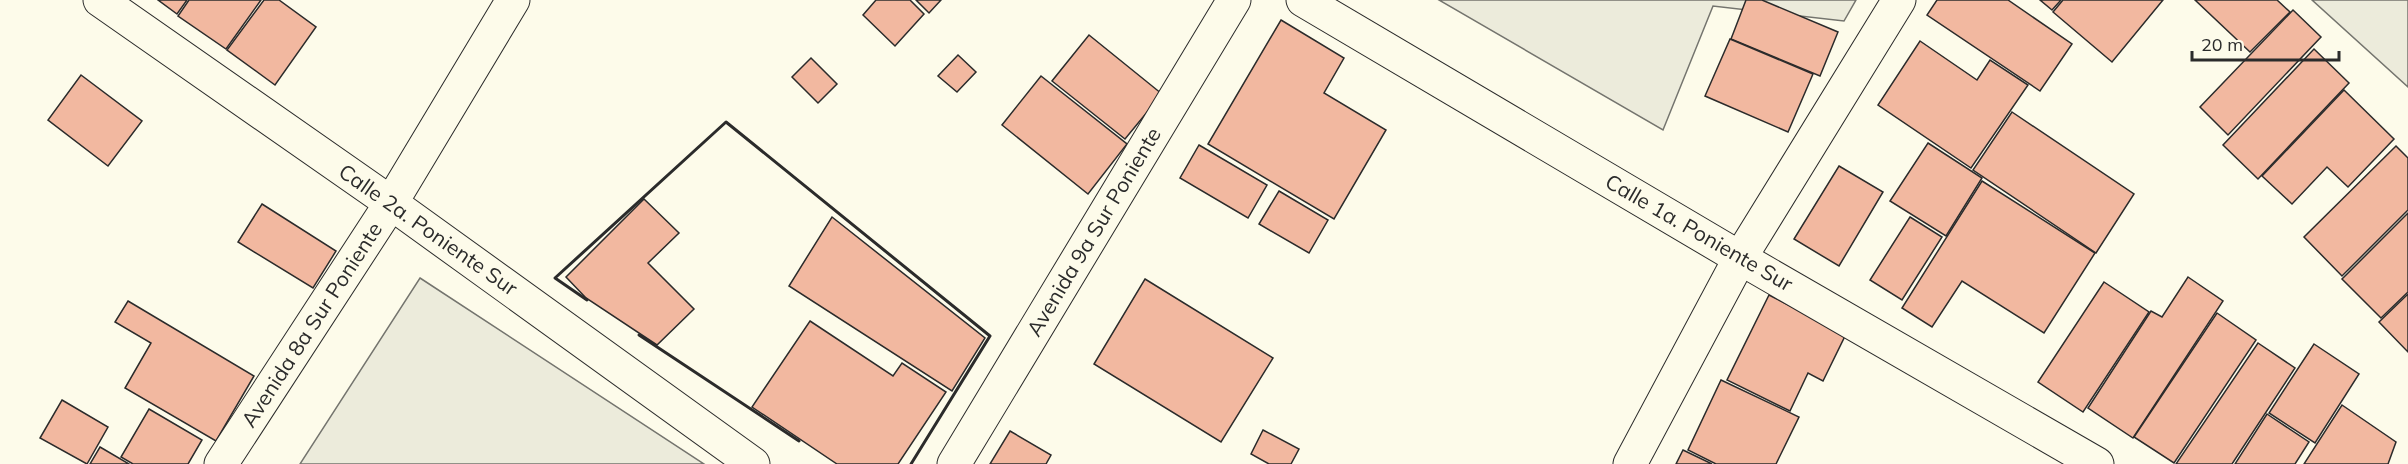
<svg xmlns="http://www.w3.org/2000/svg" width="2408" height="464" font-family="Mulish,sans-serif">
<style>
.green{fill:#ecebdb;stroke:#74746e;stroke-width:1.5}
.building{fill:#f2b8a0;stroke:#2b2b2b;stroke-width:1.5}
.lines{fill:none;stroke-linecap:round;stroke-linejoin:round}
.minor-casing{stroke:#2b2b2b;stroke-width:35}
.minor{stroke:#fdfbea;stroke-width:33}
.wall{stroke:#2b2b2b;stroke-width:3}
.labels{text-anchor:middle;stroke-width:4.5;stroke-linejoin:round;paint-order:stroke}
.street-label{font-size:21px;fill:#2b2b2b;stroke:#fdfbea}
</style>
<rect width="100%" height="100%" fill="#fdfbea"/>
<g class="green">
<path d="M 1439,0 L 1856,0 L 1844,21 L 1713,6 L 1663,130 Z"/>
<path d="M 2312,0 L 2408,0 L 2408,87 Z"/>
<path d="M 420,278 L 704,464 L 300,464 Z"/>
</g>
<g class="building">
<path d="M 158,0 L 187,0 L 177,14 Z"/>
<path d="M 189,0 L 261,0 L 226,49 L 178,16 Z"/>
<path d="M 264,0 L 279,0 L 316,27 L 275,85 L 227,50 Z"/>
<path d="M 876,0 L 910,0 L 924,14 L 895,46 L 863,15 Z"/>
<path d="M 916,0 L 941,0 L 929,13 Z"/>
<path d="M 1746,0 L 1762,0 L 1838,32 L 1820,76 L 1731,39 Z"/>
<path d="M 1937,0 L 2008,0 L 2072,44 L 2040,91 L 1927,15 Z"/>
<path d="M 2040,0 L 2061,0 L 2052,10 Z"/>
<path d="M 2063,0 L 2163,0 L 2112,62 L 2053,12 Z"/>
<path d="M 2195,0 L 2277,0 L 2290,12 L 2250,52 Z"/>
<path d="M 2293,10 L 2321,37 L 2228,135 L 2200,107 Z"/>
<path d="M 1281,20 L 1344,58 L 1324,93 L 1386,130 L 1334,219 L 1208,144 Z"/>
<path d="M 1089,35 L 1162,94 L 1125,139 L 1052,81 Z"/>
<path d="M 1730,39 L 1813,74 L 1788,132 L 1705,96 Z"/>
<path d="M 1920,41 L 1977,80 L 1990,60 L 2028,85 L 1971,168 L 1878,105 Z"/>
<path d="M 2314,49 L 2349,83 L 2258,179 L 2223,145 Z"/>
<path d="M 958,55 L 976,72 L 957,92 L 938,76 Z"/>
<path d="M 811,58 L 837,84 L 818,103 L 792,77 Z"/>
<path d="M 81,75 L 142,121 L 108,166 L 48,120 Z"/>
<path d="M 1041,76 L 1127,144 L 1088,194 L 1002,125 Z"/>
<path d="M 2344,90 L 2394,139 L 2348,187 L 2327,167 L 2292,204 L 2262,176 Z"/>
<path d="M 2012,112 L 2134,194 L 2096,253 L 1973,170 Z"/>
<path d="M 1928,143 L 1982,178 L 1946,236 L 1890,201 Z"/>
<path d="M 1199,145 L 1267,185 L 1248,218 L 1180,178 Z"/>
<path d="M 2396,146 L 2408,158 L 2408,210 L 2342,276 L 2304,237 Z"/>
<path d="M 1839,166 L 1883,192 L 1839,266 L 1794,239 Z"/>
<path d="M 1982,181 L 2095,253 L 2044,333 L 1962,281 L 1932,327 L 1902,308 Z"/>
<path d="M 1279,191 L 1328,220 L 1309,253 L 1259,224 Z"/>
<path d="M 644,199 L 679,233 L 648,263 L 694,309 L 657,345 L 586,298 L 566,277 Z"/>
<path d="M 262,204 L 336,251 L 313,288 L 238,242 Z"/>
<path d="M 2408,213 L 2408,292 L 2381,318 L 2342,279 Z"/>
<path d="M 832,217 L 985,338 L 952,391 L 789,286 Z"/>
<path d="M 1910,217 L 1942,237 L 1902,300 L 1870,280 Z"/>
<path d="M 2188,277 L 2223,301 L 2133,438 L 2088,408 L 2151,311 L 2162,317 Z"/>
<path d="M 1145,279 L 1273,358 L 1221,442 L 1094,364 Z"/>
<path d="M 2104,282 L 2149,312 L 2083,412 L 2038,382 Z"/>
<path d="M 2408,294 L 2408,352 L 2379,322 Z"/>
<path d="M 1769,295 L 1846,334 L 1823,381 L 1808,373 L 1790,411 L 1727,380 Z"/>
<path d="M 128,301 L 254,376 L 216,441 L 125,388 L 151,343 L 115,322 Z"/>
<path d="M 2217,313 L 2256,340 L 2174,463 L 2134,437 Z"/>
<path d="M 810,321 L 893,376 L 902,363 L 946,392 L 898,464 L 837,464 L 752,407 Z"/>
<path d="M 2258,343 L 2295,368 L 2232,464 L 2176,464 Z"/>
<path d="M 2314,344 L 2359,374 L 2315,443 L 2269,413 Z"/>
<path d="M 1721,380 L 1799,417 L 1776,464 L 1716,464 L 1688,450 Z"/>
<path d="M 62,400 L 108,427 L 87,464 L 40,438 Z"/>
<path d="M 2342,405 L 2396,442 L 2388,464 L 2304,464 Z"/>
<path d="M 149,409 L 202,440 L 188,464 L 133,464 L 121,457 Z"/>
<path d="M 2267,414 L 2309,442 L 2295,464 L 2235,464 Z"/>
<path d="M 1263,430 L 1299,449 L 1291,464 L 1269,464 L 1251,454 Z"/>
<path d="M 1010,431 L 1051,455 L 1046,464 L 990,464 Z"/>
<path d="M 100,447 L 129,464 L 90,464 Z"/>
<path d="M 1683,450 L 1712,464 L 1676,464 Z"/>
</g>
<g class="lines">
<g class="minor-casing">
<g id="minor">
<path d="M 100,0 L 391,203 L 753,464"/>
<path d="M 1303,0 L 1740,258 L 2097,464"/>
<path d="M 221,464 L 391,203 L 513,0"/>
<path d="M 954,464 L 1234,0"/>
<path d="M 1630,464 L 1740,258 L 1899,0"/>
</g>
</g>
<use href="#minor" class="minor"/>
<g class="wall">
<path d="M 587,300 L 555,278 L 726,122 L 990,336 L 911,464"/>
<path d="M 639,335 L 799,441"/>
</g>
</g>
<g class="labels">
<g class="street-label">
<text transform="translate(428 230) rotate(35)" y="7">Calle 2a. Poniente Sur</text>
<text transform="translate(1094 232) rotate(-59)" y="7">Avenida 9a Sur Poniente</text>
<text transform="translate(1699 233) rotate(30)" y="7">Calle 1a. Poniente Sur</text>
<text transform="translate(312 325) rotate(-57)" y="7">Avenida 8a Sur Poniente</text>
</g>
</g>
<path d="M2192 51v9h147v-9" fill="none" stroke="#2b2b2b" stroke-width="3"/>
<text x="2201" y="51" font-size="18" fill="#2b2b2b" stroke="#fdfbea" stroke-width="4.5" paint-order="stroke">20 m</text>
</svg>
